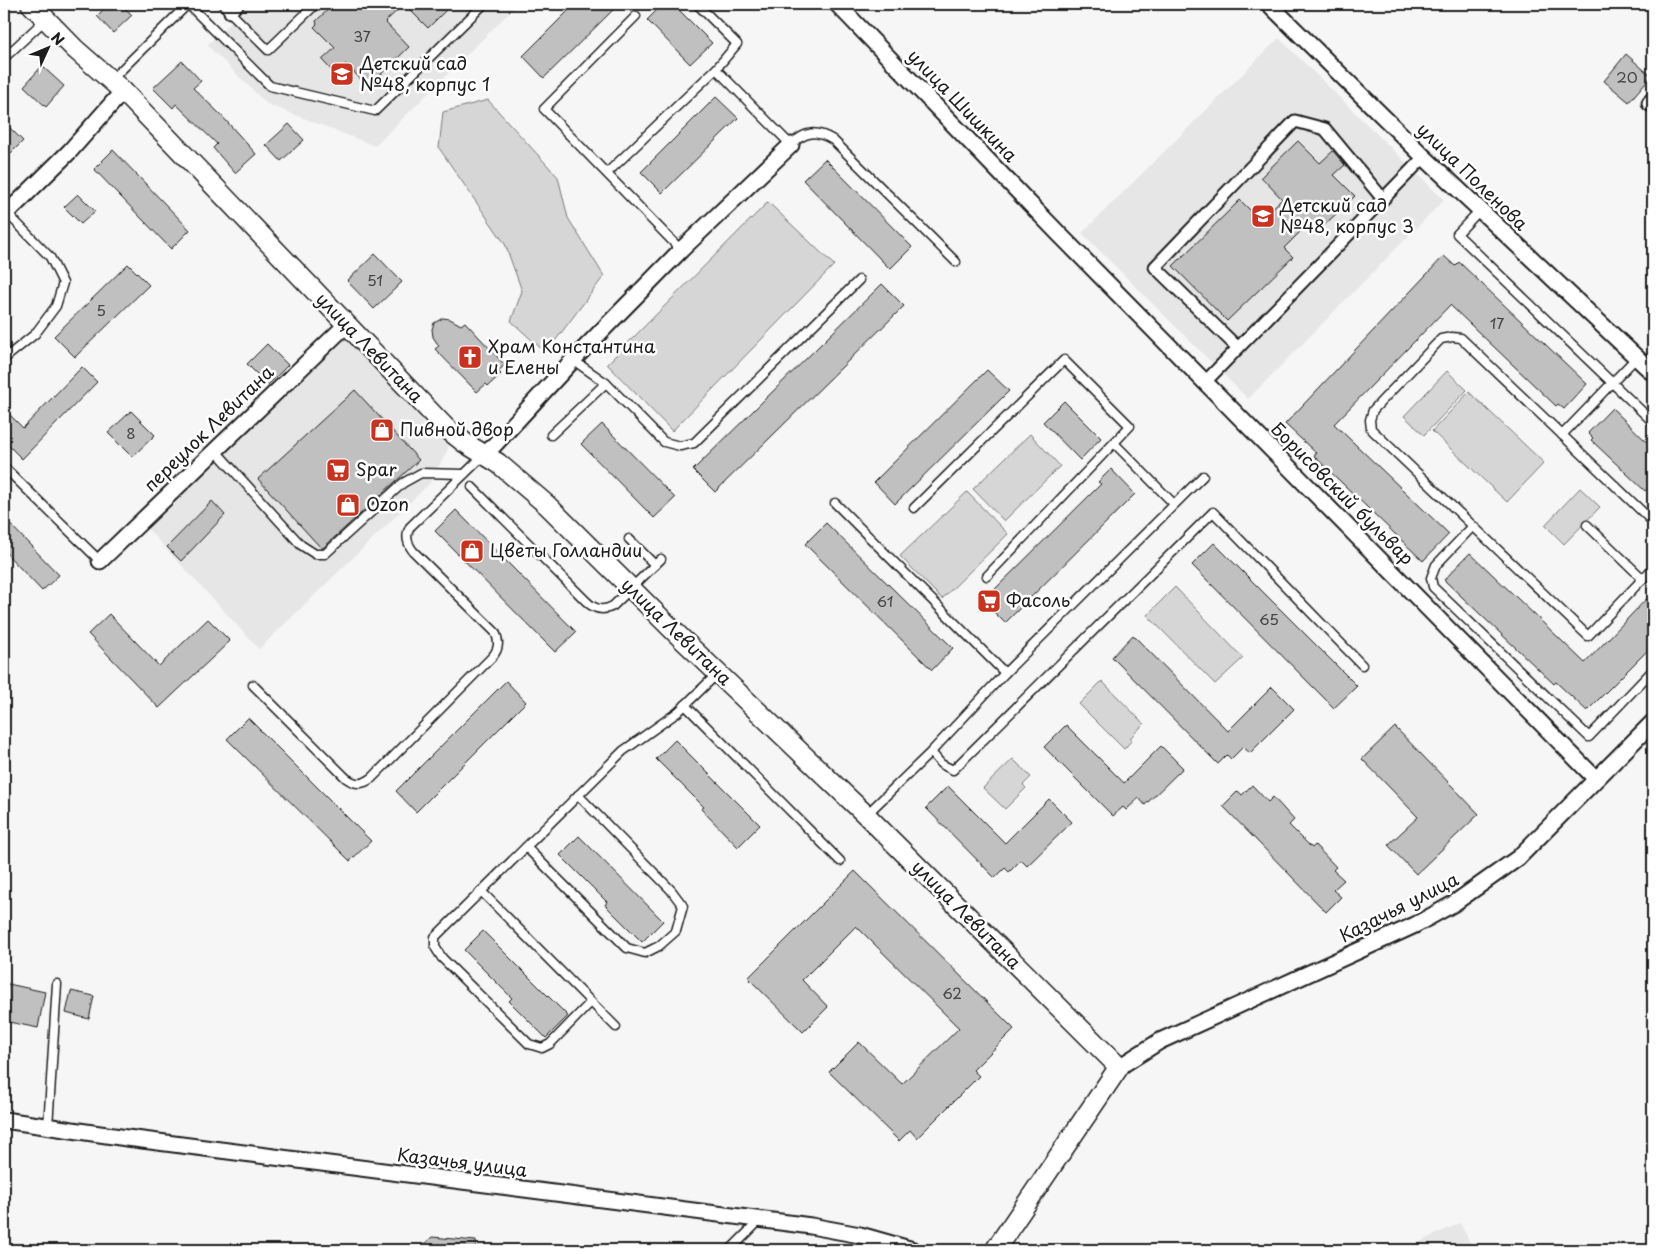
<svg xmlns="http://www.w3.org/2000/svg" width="1657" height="1254" font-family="'Playpen Sans',sans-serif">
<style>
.built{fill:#e6e6e6}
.green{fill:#d6d6d6;stroke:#797979}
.building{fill:#c0c0c0;stroke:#1c1c1c}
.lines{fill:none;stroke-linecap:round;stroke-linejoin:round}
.service-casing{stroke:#1c1c1c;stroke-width:11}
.pedestrian-casing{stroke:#1c1c1c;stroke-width:15}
.minor-casing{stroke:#1c1c1c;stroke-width:19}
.tertiary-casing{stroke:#1c1c1c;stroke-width:22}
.service{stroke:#fff;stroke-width:8}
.pedestrian{stroke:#fff;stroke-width:11}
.minor{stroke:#fff;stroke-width:15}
.tertiary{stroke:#fff;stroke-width:19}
.labels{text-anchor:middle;stroke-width:5;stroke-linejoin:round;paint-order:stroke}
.number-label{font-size:15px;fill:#454545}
.poi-label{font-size:18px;fill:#1c1c1c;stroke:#fff;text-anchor:start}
.street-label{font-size:18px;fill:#1c1c1c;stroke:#fff}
</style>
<rect width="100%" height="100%" fill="#f6f6f6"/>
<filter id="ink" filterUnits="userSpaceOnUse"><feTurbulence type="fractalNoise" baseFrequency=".02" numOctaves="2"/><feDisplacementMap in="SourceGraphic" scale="10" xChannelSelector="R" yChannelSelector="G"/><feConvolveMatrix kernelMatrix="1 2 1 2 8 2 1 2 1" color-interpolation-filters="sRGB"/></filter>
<g filter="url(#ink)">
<g class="built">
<path d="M 250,4 L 518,4 L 375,146 L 267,104 L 207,45 Z"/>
<path d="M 1279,38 L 1444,200 L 1248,399 L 1082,233 Z"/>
<path d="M 344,336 L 450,445 L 430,483 L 259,649 L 146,527 Z"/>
<path d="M 1460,1223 L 1474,1250 L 1402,1250 Z"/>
</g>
<g class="green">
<path d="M 488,100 L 558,177 L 568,218 L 604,276 L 546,353 L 511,321 L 522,291 L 505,244 L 439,148 L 443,112 Z"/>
<path d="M 768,202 L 834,265 L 672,431 L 607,364 Z"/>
<path d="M 1447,371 L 1467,390 L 1424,435 L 1404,416 Z"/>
<path d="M 1469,392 L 1544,463 L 1507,502 L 1432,431 Z"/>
<path d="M 1030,434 L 1060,466 L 1004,521 L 973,489 Z"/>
<path d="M 1580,488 L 1600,507 L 1564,544 L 1545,525 Z"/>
<path d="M 967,492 L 1008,534 L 942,599 L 900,556 Z"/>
<path d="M 1175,587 L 1243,658 L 1215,684 L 1147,615 Z"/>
<path d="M 1102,681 L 1144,724 L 1130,738 L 1132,740 L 1124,749 L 1079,704 Z"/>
<path d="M 1013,759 L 1031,777 L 1023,785 L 1026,788 L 1005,809 L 983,788 Z"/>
</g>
<g class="building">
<path d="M 109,4 L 121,4 L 132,15 L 113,33 L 97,16 Z"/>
<path d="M 334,4 L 404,4 L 385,22 L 409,47 L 368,87 L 346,64 L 335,74 L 322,60 L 335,48 L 314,27 L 317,24 L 316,21 Z"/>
<path d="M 404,4 L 452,4 L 428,28 Z"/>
<path d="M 575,4 L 619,4 L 544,78 L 523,56 Z"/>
<path d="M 663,4 L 673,4 L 712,43 L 690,64 L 647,20 Z"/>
<path d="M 1626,54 L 1651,76 L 1629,102 L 1604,81 Z"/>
<path d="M 182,61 L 201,81 L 193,88 L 221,115 L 256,154 L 235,173 L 213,148 L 217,144 L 176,104 L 173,108 L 153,88 Z"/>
<path d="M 42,66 L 64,86 L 46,107 L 24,86 Z"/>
<path d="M 716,97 L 738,118 L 662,193 L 641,172 Z"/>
<path d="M 4,122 L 23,141 L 4,160 Z"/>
<path d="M 289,124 L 304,140 L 281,161 L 266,145 Z"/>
<path d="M 1298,141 L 1320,163 L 1333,151 L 1345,165 L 1334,175 L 1355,196 L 1318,231 L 1310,222 L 1284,248 L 1293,257 L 1227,321 L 1173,266 L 1240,200 L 1260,220 L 1282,199 L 1261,177 Z"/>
<path d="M 113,150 L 190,230 L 171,249 L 94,169 Z"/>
<path d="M 825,159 L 912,247 L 890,269 L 803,180 Z"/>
<path d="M 78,194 L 95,211 L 81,224 L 64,207 Z"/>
<path d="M 375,254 L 402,282 L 374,309 L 347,281 Z"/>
<path d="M 1444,256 L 1455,266 L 1459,262 L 1587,384 L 1564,409 L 1558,404 L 1556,406 L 1450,305 L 1334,424 L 1449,534 L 1423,561 L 1314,456 L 1316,453 L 1285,424 Z"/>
<path d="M 128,264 L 149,285 L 75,357 L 54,336 Z"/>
<path d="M 882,284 L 904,306 L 715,492 L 693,470 Z"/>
<path d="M 443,318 L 450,319 L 461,325 L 465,322 L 505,365 L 498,371 L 501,374 L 488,386 L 486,384 L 477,392 L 435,349 L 439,346 L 433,337 L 432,329 L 434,323 Z"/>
<path d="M 267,344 L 288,365 L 268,385 L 247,364 Z"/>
<path d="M 82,367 L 97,382 L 22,459 L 4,441 L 4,409 L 23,428 Z"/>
<path d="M 987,370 L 1009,391 L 895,504 L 874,482 Z"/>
<path d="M 355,390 L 419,460 L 323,548 L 321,548 L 258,479 Z"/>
<path d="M 1064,401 L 1101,438 L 1080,460 L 1043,422 Z"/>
<path d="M 1612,408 L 1653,448 L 1653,495 L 1647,489 L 1645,491 L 1591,440 L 1593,438 L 1588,433 Z"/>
<path d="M 131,411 L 155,435 L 132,457 L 108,433 Z"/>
<path d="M 602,424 L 675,498 L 654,518 L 581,444 Z"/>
<path d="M 1111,469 L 1135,494 L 1005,623 L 983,601 L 1101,484 L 1098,482 Z"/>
<path d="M 212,501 L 225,515 L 181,561 L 167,547 Z"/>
<path d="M 456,510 L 576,632 L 555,652 L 435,531 Z"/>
<path d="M 4,518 L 59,575 L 42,591 L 4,551 Z"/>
<path d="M 826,523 L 953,648 L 932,670 L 805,544 Z"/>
<path d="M 1214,543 L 1357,686 L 1334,708 L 1192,565 Z"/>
<path d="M 1470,553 L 1585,663 L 1653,592 L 1653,645 L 1587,711 L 1556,682 L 1554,684 L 1444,580 Z"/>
<path d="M 109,614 L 159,666 L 208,619 L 230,641 L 159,708 L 88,634 Z"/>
<path d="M 1133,635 L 1228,731 L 1272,687 L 1294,709 L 1250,753 L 1243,747 L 1231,759 L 1227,755 L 1218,764 L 1112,657 Z"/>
<path d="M 506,681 L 526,702 L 416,812 L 396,791 Z"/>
<path d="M 248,718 L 371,841 L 350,861 L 227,739 Z"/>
<path d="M 1066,725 L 1124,783 L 1161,746 L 1183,768 L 1145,805 L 1139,798 L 1126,810 L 1123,807 L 1113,816 L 1044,747 Z"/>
<path d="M 1395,727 L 1479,814 L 1416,874 L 1388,845 L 1418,817 L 1362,759 Z"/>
<path d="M 675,740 L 760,825 L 738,847 L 701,809 L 704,807 L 656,759 Z"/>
<path d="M 1252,785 L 1268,802 L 1273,797 L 1294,820 L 1289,825 L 1312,848 L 1315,845 L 1336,867 L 1333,870 L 1344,880 L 1333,890 L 1341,897 L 1326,912 L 1223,806 L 1238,791 L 1242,795 Z"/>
<path d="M 948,786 L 1005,843 L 1049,799 L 1072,822 L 1027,866 L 1021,860 L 1009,872 L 1005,868 L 995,878 L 926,808 Z"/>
<path d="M 579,836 L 663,921 L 642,942 L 605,905 L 607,902 L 560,855 Z"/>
<path d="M 855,871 L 1014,1029 L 973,1070 L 979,1076 L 917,1138 L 910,1130 L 899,1141 L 829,1072 L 859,1042 L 902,1084 L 959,1028 L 856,926 L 802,980 L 828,1007 L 803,1032 L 748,978 Z"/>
<path d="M 483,931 L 568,1016 L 546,1038 L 509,1001 L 512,998 L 464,950 Z"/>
<path d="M 4,983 L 45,992 L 38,1028 L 4,1021 Z"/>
<path d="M 71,991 L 94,996 L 89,1019 L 66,1013 Z"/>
<path d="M 432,1237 L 476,1241 L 476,1250 L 418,1250 Z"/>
</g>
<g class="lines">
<g class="service-casing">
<g id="service">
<path d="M 188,4 L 270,86 L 375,111 L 484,4"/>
<path d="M 222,4 L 268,50 L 316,4"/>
<path d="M 697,4 L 737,44 L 716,69 L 791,145 C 805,131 816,130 833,140 L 956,262"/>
<path d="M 636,16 L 544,109 L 681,250"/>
<path d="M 4,58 L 46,19"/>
<path d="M 111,80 L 188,4"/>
<path d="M 607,173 L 716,69"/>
<path d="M 1480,210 L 1457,234 L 1653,422"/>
<path d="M 4,359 L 35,334 L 56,306 L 63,283 L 50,257 L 7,213"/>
<path d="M 573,360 L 606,383 L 664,442 L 680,446 L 694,443 L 859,280"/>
<path d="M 551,435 L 606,383"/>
<path d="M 1562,435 L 1636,358"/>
<path d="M 1114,443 L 1174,504"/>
<path d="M 215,450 L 301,545 L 315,554 L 325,554 L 403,483 L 421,473 L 464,474"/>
<path d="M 4,467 L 100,561"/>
<path d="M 472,487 L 586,601 C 594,609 602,612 613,606 L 661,559"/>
<path d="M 835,503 L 1005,673"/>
<path d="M 914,508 L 1064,360 L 1130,426 L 987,576"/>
<path d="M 1587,525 L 1643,579"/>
<path d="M 1473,526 L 1371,429 L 1370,420 L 1373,410 L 1441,339 L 1452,337 L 1461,338 L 1653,522"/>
<path d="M 629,539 L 655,565"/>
<path d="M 1653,568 L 1588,636 L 1473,526 L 1436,565 L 1431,578 L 1433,587 L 1589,737 L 1653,670"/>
<path d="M 253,685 L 346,778 C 356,785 362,785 372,778 L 491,658 C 499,650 500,642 495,632 L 413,551 C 407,543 405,536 410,527 L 484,455"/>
<path d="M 685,705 L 840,861"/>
<path d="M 931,752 L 941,764 L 953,770 L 1213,512 L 1362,665"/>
<path d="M 866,815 L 931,752 L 1005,673 L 1203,476"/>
<path d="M 526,847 L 627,948 L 645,953 L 659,946 L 676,931 L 683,906 L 671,890 L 578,795"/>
<path d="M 481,891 L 616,1027"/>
<path d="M 591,1002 L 550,1044 L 542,1048 L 529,1044 L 442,958 L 435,947 L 435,937 L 623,751 L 678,712 L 717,674"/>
<path d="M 48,1127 L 57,984"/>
<path d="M 730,1250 L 760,1220"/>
</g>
</g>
<g class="pedestrian-casing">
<g id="pedestrian">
<path d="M 230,12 L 238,4"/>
<path d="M 1238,348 L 1155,267 L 1295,121 L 1325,129 L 1383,199"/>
<path d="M 1205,382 L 1424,157"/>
</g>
</g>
<g class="minor-casing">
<g id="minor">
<path d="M 837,4 L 1060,235 L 1596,779"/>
<path d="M 1269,4 L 1424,157 L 1653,373"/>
<path d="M 1650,103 L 1653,100"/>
<path d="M 4,216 L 70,151 L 123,91"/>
<path d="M 485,455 L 573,360 L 681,250 L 791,145"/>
<path d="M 100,561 L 346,325"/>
<path d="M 1119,1067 L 1160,1041 L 1415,925 L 1453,904 L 1518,858 L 1653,722"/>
<path d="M 4,1120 L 127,1138 L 811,1226 L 860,1235 L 913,1250"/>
</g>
</g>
<g class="tertiary-casing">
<path id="tertiary" d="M 31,4 L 75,49 L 123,91 L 446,428 L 465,443 L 498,463 L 547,505 L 681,638 L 866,815 L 1119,1067 L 995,1250"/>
</g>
<use href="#service" class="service"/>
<use href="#pedestrian" class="pedestrian"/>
<use href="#minor" class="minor"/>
<use href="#tertiary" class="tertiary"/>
</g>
</g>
<defs>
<g id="school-square" transform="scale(1.25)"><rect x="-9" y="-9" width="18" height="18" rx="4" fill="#c8321e" stroke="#fff"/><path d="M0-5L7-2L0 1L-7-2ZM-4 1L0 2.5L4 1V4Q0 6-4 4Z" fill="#fff"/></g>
<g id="church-square" transform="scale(1.25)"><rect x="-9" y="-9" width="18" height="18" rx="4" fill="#c8321e" stroke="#fff"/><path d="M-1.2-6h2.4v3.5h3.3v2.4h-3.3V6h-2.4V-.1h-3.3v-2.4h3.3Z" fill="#fff"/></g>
<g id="shop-square" transform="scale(1.25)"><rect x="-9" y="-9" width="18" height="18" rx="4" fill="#c8321e" stroke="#fff"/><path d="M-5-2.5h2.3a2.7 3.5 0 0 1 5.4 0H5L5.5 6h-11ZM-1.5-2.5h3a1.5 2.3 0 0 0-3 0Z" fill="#fff"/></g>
<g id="supermarket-square" transform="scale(1.25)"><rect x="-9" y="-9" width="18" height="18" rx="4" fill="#c8321e" stroke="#fff"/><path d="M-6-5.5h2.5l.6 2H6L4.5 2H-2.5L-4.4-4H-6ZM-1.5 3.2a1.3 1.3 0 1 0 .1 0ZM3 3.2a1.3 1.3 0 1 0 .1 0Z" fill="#fff"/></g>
</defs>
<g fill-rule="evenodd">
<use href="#school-square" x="342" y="74"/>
<use href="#school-square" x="1263" y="216"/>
<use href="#church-square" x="470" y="357"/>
<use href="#shop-square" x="382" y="430"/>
<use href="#supermarket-square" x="338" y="470"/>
<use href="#shop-square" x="348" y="505"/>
<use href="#shop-square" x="472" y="551"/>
<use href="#supermarket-square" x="989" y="601"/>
</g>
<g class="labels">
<g class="number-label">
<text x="362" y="42">37</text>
<text x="1627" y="83">20</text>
<text x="375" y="286">51</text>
<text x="101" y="316">5</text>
<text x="1497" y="329">17</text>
<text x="131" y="439">8</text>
<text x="885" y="607">61</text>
<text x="1269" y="625">65</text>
<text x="952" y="999">62</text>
</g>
<g class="poi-label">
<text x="360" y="70">Детский сад<tspan x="360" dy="21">№48, корпус 1</tspan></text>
<text x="1280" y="212">Детский сад<tspan x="1280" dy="21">№48, корпус 3</tspan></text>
<text x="488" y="353">Храм Константина<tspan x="488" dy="21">и Елены</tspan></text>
<text x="400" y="436">Пивной двор</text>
<text x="356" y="476">Spar</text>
<text x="366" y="511">Ozon</text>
<text x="490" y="557">Цветы Голландии</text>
<text x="1006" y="607">Фасоль</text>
</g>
<g class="street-label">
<text transform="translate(962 106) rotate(46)" y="6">улица Шишкина</text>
<text transform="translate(1472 177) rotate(44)" y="6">улица Поленова</text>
<text transform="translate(369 348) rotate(46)" y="6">улица Левитана</text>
<text transform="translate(209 429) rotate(-44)" y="6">переулок Левитана</text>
<text transform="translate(1342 494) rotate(45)" y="6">Борисовский бульвар</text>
<text transform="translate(676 632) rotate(44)" y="6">улица Левитана</text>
<text transform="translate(1399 908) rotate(-27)" y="6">Казачья улица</text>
<text transform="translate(966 915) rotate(45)" y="6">улица Левитана</text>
<text transform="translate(462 1163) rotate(7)" y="6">Казачья улица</text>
</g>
</g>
<rect width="1657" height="1254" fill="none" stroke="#fff" stroke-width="20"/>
<rect x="10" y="10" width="1637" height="1234" fill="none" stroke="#1c1c1c" stroke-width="2" filter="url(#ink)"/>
<g transform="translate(48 48) rotate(46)" stroke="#ffffff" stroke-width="4" paint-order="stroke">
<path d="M0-4L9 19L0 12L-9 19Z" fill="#1c1c1c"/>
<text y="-8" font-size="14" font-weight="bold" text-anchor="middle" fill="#1c1c1c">N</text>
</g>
</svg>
